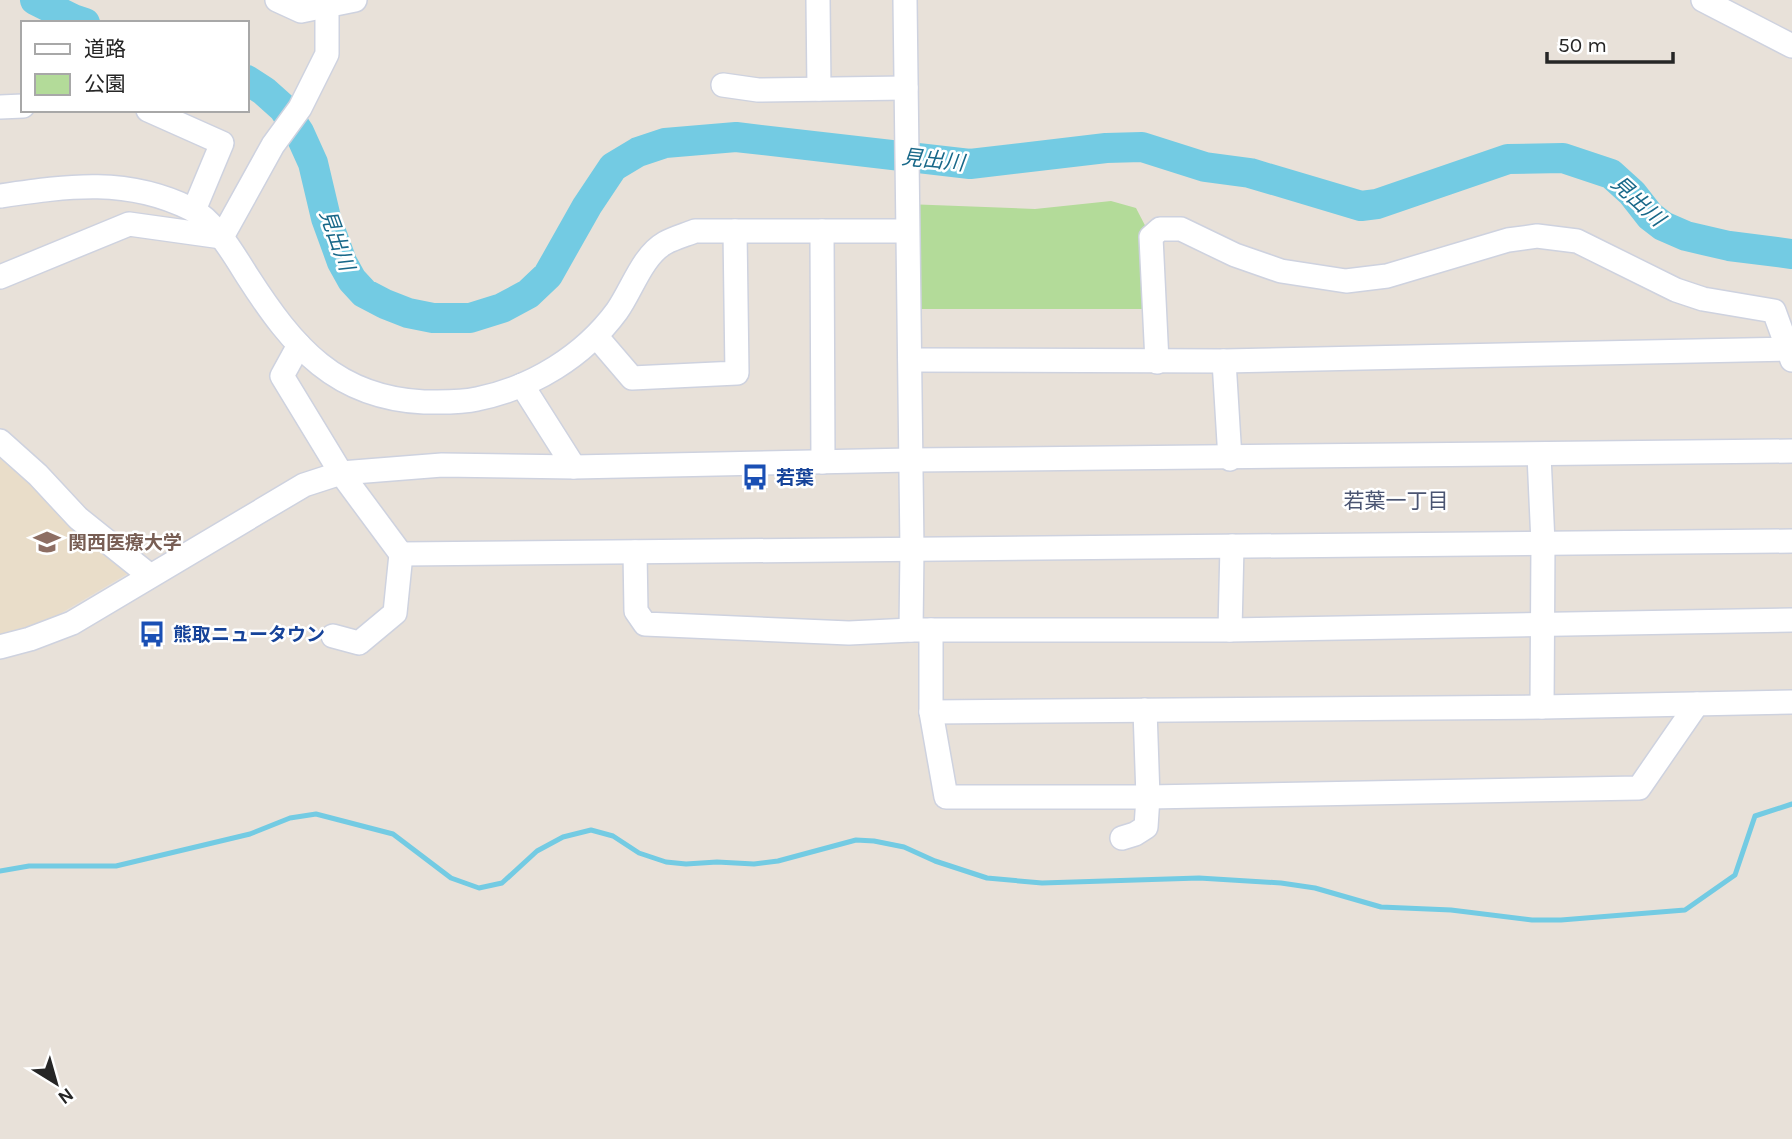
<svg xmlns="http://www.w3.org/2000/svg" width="1792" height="1139" font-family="Karla,'Noto Sans JP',sans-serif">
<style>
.education{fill:#e9ddc9}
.green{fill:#b3db99}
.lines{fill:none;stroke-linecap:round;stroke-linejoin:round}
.stream{stroke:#73cbe3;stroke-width:5}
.river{stroke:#73cbe3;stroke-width:30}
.minor-casing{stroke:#ced2df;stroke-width:26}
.minor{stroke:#fff;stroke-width:23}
.labels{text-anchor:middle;stroke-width:5;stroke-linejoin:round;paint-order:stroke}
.transit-label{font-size:19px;font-weight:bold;fill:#164399;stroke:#fff;text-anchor:start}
.education-label{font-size:19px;font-weight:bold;fill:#785e54;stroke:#fff;text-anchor:start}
.water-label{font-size:21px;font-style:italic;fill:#186889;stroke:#fff}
.neighbourhood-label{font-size:21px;fill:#4b5572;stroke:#fff}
</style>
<rect width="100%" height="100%" fill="#e8e1d9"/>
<path class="education" d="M 0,449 L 127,574 L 56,616 L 17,631 L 0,634 Z"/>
<path class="green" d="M 1111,201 L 1136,208 L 1151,237 L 1154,309 L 908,309 L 906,204 L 1035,209 Z"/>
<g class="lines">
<path class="stream" d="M 0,871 L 29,866 L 116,866 L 250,834 L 290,818 L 316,814 L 393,834 L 451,878 L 479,888 L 502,883 L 537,851 L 563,837 L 591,830 L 613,836 L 639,853 L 666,862 L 686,864 L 717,862 L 754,864 L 778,861 L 856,840 L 874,841 L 904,847 L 935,861 L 987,878 L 1042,883 L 1199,878 L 1281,883 L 1315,888 L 1381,907 L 1451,910 L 1532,920 L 1561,920 L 1685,910 L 1735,875 L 1755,816 L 1792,804"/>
<g class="river">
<path d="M 35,0 L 73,19 L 85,23"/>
<path d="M 247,80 L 264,91 L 283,108 L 299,132 L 313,163 L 326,218 L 342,262 L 352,280 L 364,293 L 385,304 L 408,313 L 433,318 L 470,318 L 502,308 L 528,294 L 548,275 L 587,206 L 613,167 L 638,152 L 665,143 L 736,137 L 970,164 L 1106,148 L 1142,147 L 1205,167 L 1250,173 L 1361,206 L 1377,204 L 1508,159 L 1563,158 L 1611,174 L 1632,193 L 1650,216 L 1663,226 L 1686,236 L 1729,246 L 1792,254"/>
</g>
<g class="minor-casing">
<g id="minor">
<path d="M 277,0 L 301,11 L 355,0"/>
<path d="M 818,0 L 819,89"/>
<path d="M 905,0 L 912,550 L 911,630"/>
<path d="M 1703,0 L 1792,46"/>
<path d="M 723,85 L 758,90 L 906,88"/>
<path d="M 0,107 L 23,106"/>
<path d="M 148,110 L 222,143 L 194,210"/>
<path d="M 0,196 C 68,186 127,177 191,209 C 215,221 234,255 248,277 C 293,347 336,398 424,402 C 441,402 460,403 477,399 C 532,388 584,356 617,311 C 632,290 642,256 665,243 C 674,238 685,235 695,231 L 907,231"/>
<path d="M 822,231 L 823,462"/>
<path d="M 222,237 L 273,145 L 300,108 L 327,54 L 327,7"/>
<path d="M 0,277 L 129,224 L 222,237"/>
<path d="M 596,336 L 632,378 L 737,373 L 735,231"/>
<path d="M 299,345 L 282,376 L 341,473 L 401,554 L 395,613 L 359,643 L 333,636"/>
<path d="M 910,360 L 1224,361 L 1788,349"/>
<path d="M 1224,361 L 1230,459"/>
<path d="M 1157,362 L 1151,237 L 1160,229 L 1181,229 L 1235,255 L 1281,271 L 1346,281 L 1387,276 L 1508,240 L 1537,236 L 1577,241 L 1676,290 L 1703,299 L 1774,311 L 1792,360"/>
<path d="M 522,385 L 574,467"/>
<path d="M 0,441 L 38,475 L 78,518 L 149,575"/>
<path d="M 1539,455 L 1543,543 L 1542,707"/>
<path d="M 635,552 L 636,611 L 645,624 L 849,633 L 911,630 L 1230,630 L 1792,620"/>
<path d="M 401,554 L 1792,541"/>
<path d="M 931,630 L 931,712 L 946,797 L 1148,797 L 1639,788 L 1697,704"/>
<path d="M 1230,630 L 1232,546"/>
<path d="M 0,647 L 30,639 L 72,623 L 304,485 L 341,473 L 442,465 L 574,467 L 911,460 L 1792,451"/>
<path d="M 931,712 L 1542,707 L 1792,702"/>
<path d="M 1122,838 L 1135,834 L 1146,827 L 1148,797 L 1145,710"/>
</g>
</g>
<use href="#minor" class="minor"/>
</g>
<defs>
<g id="bus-bare" transform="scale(2.1)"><path d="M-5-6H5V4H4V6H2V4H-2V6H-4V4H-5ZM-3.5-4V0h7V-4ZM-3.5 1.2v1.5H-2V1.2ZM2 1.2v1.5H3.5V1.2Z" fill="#1a4fb4" stroke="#fff" stroke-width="2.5" paint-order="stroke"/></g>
<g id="university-bare" transform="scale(2.1)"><path d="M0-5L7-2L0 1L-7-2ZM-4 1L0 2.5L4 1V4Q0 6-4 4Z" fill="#8d6e63" stroke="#fff" stroke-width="2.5" paint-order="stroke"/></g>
</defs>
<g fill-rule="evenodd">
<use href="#bus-bare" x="755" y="477"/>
<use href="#university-bare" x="47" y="542"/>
<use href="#bus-bare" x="152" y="634"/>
</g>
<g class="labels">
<g class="transit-label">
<text x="776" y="484">若葉</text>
<text x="173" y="641">熊取ニュータウン</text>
</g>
<g class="education-label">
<text x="68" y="549">関西医療大学</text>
</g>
<g class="water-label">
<text transform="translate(933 160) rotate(6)" y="7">見出川</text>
<text transform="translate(1638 201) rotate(42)" y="7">見出川</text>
<text transform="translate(337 240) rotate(70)" y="7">見出川</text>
</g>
<g class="neighbourhood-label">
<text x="1396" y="508">若葉一丁目</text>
</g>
</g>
<rect x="21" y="21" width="228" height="91" fill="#ffffff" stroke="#a8a8a8" stroke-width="2"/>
<rect x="35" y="44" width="35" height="10" fill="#ffffff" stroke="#a8a8a8" stroke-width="2"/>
<text x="84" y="56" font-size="21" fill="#262626">道路</text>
<rect x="35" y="74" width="35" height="21" fill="#b3db99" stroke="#a8a8a8" stroke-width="2"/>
<text x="84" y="91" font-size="21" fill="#262626">公園</text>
<g transform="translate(56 1083) rotate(143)" stroke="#ffffff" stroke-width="5" paint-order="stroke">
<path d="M0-5L12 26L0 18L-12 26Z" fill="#262626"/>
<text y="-10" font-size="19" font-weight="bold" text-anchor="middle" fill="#262626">N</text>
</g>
<path d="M1547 52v10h126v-10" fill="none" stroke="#262626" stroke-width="3.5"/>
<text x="1558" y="52" font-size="21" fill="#262626" stroke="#ffffff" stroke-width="5" paint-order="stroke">50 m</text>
</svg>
